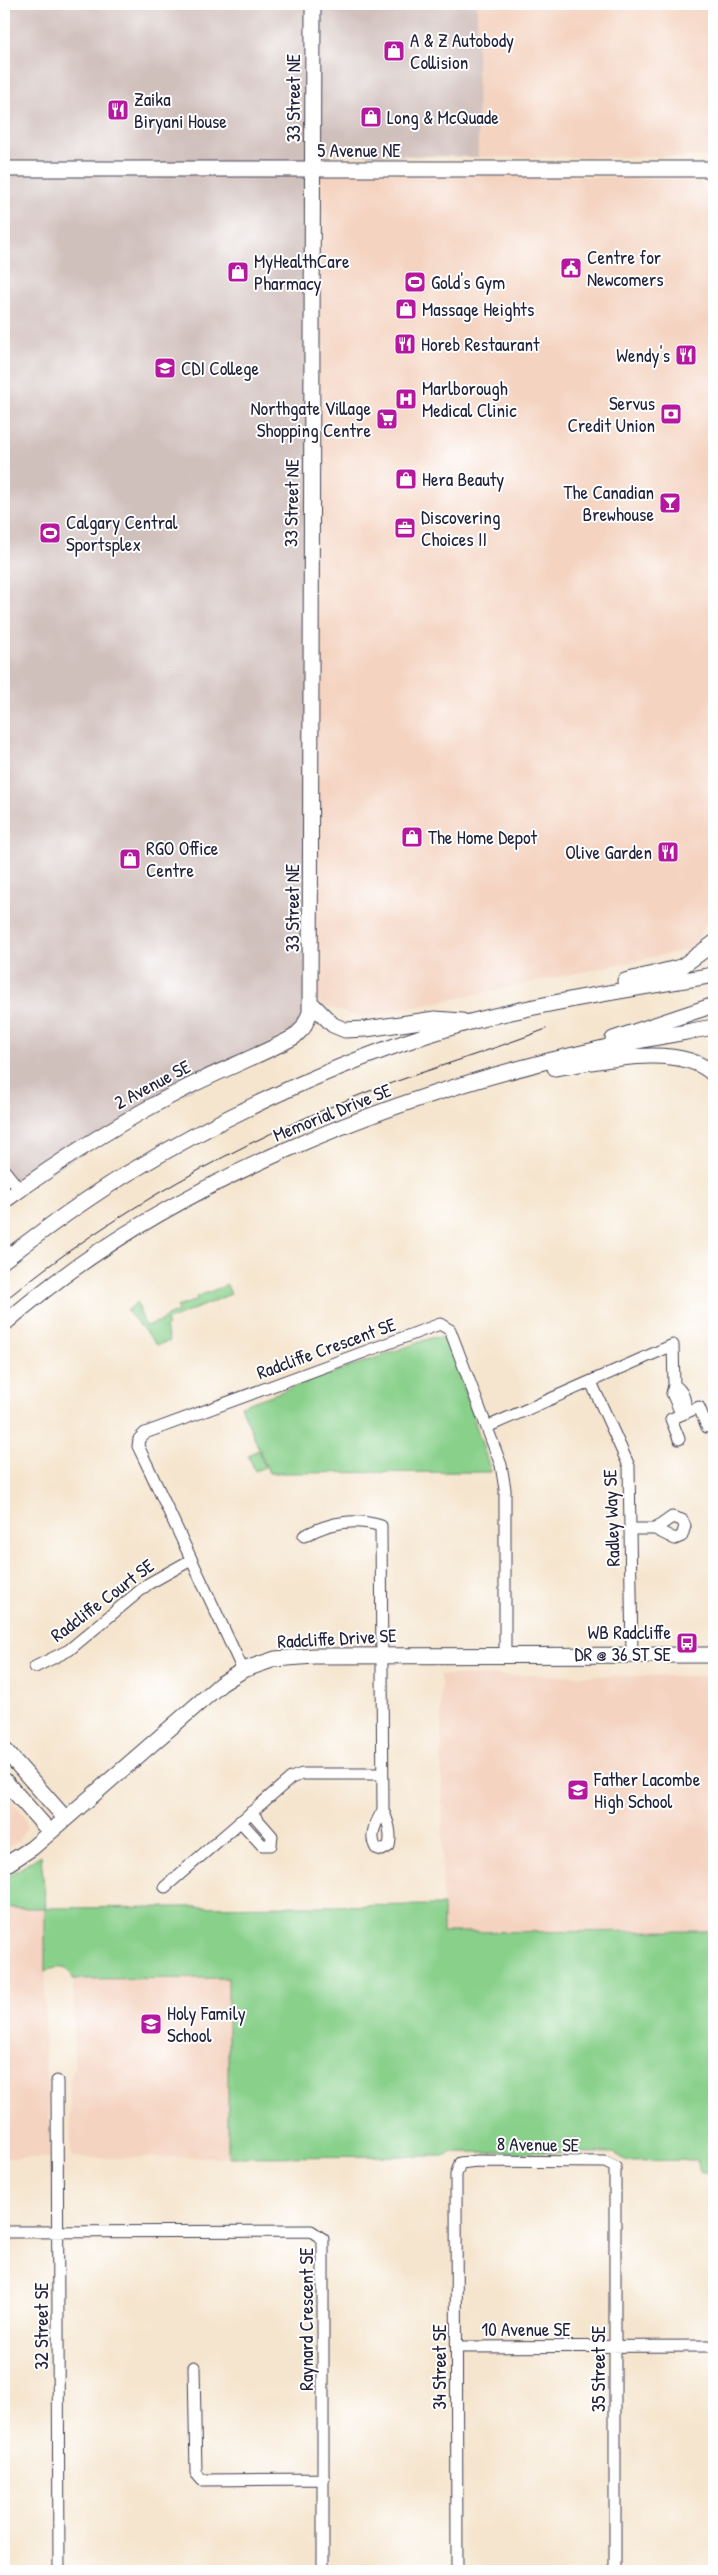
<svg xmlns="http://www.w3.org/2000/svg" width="718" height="2575" viewBox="0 0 718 2575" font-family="'Patrick Hand',sans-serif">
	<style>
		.built { fill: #f4d3c0 }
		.industrial { fill: #d0c0bc }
		.green { fill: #89d08b; stroke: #567963 }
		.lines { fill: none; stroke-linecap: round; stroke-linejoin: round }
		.street-casing { stroke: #423f51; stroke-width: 13 }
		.secondary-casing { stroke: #423f51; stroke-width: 17 }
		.street { stroke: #fff; stroke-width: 11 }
		.secondary { stroke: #fff; stroke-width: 15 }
		.tram { stroke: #22223b; stroke-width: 1 }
		.labels { text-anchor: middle; stroke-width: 4; stroke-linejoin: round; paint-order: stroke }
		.poi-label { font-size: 19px; fill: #22223b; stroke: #fff; text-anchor: start }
		.street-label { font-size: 19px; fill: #22223b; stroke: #fff }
	</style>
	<rect width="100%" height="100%" fill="#fff"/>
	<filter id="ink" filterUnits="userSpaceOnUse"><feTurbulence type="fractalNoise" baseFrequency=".02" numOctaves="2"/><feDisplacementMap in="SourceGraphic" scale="10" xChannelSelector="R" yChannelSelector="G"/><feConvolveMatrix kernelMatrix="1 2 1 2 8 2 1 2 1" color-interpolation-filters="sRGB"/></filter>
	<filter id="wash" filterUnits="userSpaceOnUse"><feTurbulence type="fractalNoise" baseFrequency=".0096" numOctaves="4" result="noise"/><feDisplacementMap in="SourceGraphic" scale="20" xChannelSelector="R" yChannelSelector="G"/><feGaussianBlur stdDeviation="1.12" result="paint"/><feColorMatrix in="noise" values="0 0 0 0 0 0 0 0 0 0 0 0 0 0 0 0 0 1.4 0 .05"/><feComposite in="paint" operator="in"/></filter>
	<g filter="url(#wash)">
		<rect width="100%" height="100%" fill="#f5e5ce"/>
		<path class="built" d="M477 4H714V148L706 157H478Z
			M314 171 698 179 714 206V907L692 949 363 1018 311 1003Z
			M441 1675 714 1676V1931L443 1932Z
			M4 1793 25 1816 27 1827 18 1841 4 1850Z
			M4 1908H46L45 2067 48 2079 50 2158H4Z
			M228 1978V2157L71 2158 70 2080 74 2068 73 1979Z"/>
		<path class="industrial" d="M4 4H477L478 157 327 154 314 171 306 1022 20 1190 4 1170Z"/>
		<path class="green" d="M227 1285 231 1294 166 1321 168 1326 165 1328 170 1341 157 1345 127 1311 137 1302 145 1326 164 1320 163 1318 178 1311 177 1307 197 1300 196 1297Z
			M440 1337 450 1345 491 1472 269 1473 241 1406 431 1338Z
			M258 1450 265 1467 255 1471 248 1455Z
			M41 1855 46 1908 443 1905V1932L714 1931V2173H702L696 2160 627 2161 614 2153 451 2152 445 2156 228 2157V1978L73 1979C69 1964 57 1967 45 1971V1908H4V1879Z"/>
	</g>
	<g filter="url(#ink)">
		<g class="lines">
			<g class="street-casing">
				<path id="street" d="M4 1170 20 1190
					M591 1382 629 1466 632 1655
					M674 1385C685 1392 685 1402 686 1412
					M487 1427 673 1345 674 1385 672 1393 679 1409H685
					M679 1439 671 1419 699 1407 707 1427
					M630 1529H655L675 1539 682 1536 685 1526 682 1520 672 1517 655 1529
					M304 1536C328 1523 354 1517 381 1526L383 1810C388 1822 392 1833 389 1846L382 1850 376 1848C368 1835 377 1821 383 1810
					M35 1667 69 1650 148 1584 191 1560
					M243 1670 150 1471 138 1446 139 1439 145 1433 440 1324 450 1330 501 1465 505 1489V1655
					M240 1821 262 1845H271L272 1836 251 1812
					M165 1887 291 1778 302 1774H382
					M57 2081 59 2571
					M4 2232 311 2231 323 2239V2571
					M457 2347 714 2346
					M194 2367 196 2473 202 2480 324 2479
					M457 2571 456 2175 460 2163 477 2161 605 2162 615 2167V2571"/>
			</g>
			<g class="secondary-casing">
				<path id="secondary" d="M4 169H714
					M625 981 681 967 714 943
					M311 1003 333 1025 345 1030 366 1029 435 1019 462 1021
					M613 1039 714 1005
					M555 1068C597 1062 681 1041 714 1075
					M4 1201C61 1160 121 1121 184 1089 220 1070 259 1056 294 1037L303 1028 310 1013 313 4
					M4 1260C43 1230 83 1201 125 1175 228 1113 354 1054 470 1022 550 1001 633 989 714 975
					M4 1324C163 1184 393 1094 599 1049 637 1040 676 1034 714 1027
					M4 1749 65 1818
					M4 1780 50 1832
					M4 1866 32 1848 221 1684 243 1670 275 1659 314 1656 714 1655"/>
			</g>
			<use href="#street" class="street"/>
			<use href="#secondary" class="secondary"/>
			<path class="tram" d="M4 1301C112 1212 237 1143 367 1092 426 1070 487 1052 546 1029"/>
		</g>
	</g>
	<defs>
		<g id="shop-square" transform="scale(1.125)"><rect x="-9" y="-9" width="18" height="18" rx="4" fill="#b5179e" stroke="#fff"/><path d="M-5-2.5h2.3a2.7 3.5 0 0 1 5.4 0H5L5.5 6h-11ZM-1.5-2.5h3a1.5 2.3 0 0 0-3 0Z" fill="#fff"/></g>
		<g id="restaurant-square" transform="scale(1.125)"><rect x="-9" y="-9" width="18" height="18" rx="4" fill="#b5179e" stroke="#fff"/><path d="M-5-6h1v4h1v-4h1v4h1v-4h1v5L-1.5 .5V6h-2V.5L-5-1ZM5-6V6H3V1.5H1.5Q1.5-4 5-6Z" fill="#fff"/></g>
		<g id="civic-square" transform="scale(1.125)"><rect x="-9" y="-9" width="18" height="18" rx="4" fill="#b5179e" stroke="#fff"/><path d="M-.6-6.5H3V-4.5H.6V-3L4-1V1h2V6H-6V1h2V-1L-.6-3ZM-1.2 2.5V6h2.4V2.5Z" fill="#fff"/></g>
		<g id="stadium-square" transform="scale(1.125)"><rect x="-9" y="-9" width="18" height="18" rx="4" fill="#b5179e" stroke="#fff"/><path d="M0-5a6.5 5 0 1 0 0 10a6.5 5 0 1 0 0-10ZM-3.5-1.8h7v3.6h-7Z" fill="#fff"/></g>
		<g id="university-square" transform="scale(1.125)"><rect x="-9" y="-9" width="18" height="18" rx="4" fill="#b5179e" stroke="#fff"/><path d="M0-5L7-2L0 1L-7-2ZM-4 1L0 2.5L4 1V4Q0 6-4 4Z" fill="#fff"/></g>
		<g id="hospital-square" transform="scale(1.125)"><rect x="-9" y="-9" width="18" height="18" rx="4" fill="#b5179e" stroke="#fff"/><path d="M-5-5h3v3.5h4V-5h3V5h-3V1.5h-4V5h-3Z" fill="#fff"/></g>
		<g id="bank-square" transform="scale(1.125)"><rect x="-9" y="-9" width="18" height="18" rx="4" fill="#b5179e" stroke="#fff"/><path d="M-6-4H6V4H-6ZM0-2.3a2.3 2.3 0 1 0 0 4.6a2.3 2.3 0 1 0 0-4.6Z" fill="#fff"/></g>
		<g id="supermarket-square" transform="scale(1.125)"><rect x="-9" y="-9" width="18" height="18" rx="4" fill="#b5179e" stroke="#fff"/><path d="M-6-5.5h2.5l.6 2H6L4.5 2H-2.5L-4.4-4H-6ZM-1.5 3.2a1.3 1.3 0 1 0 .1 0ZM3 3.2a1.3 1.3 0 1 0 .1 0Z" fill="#fff"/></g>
		<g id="bar-square" transform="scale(1.125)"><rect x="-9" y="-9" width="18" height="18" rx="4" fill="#b5179e" stroke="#fff"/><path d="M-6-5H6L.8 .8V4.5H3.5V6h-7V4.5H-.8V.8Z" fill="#fff"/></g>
		<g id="office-square" transform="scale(1.125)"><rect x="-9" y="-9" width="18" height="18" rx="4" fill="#b5179e" stroke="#fff"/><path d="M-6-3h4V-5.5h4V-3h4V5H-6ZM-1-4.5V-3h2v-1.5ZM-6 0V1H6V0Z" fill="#fff"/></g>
		<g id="bus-square" transform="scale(1.125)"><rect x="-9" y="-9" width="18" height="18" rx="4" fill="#b5179e" stroke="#fff"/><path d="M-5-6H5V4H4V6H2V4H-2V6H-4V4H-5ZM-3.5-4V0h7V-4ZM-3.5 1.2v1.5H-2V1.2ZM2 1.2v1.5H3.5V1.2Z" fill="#fff"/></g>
		<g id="school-square" transform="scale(1.125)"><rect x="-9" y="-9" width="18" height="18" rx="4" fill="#b5179e" stroke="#fff"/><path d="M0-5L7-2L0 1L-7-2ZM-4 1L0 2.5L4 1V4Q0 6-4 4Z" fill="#fff"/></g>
	</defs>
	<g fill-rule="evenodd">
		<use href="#shop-square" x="394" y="51"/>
		<use href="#restaurant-square" x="118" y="110"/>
		<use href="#shop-square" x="371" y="117"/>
		<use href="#civic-square" x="571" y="268"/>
		<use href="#shop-square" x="238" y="272"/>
		<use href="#stadium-square" x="415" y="282"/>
		<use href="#shop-square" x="406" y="309"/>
		<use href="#restaurant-square" x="405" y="344"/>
		<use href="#restaurant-square" x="686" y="355"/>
		<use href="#university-square" x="165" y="368"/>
		<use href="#hospital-square" x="406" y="399"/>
		<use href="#bank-square" x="671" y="414"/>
		<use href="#supermarket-square" x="387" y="419"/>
		<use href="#shop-square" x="406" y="479"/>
		<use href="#bar-square" x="670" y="503"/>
		<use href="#office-square" x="405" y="528"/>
		<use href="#stadium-square" x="50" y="533"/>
		<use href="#shop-square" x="412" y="837"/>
		<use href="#restaurant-square" x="668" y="852"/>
		<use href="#shop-square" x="130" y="859"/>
		<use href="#bus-square" x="687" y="1643"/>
		<use href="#school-square" x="578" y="1790"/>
		<use href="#school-square" x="151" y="2024"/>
	</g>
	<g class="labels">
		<g class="poi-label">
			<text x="410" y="47">A &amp; Z Autobody<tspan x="410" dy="22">Collision</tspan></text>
			<text x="134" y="106">Zaika<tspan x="134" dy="22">Biryani House</tspan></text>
			<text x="387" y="124">Long &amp; McQuade</text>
			<text x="587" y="264">Centre for<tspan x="587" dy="22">Newcomers</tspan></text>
			<text x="254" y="268">MyHealthCare<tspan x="254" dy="22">Pharmacy</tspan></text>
			<text x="431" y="289">Gold's Gym</text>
			<text x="422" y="316">Massage Heights</text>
			<text x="421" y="351">Horeb Restaurant</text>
			<text x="670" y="362" text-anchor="end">Wendy's</text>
			<text x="181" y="375">CDI College</text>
			<text x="422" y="395">Marlborough<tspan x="422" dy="22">Medical Clinic</tspan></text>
			<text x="655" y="410" text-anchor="end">Servus<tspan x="655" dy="22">Credit Union</tspan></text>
			<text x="371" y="415" text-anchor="end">Northgate Village<tspan x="371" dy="22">Shopping Centre</tspan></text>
			<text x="422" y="486">Hera Beauty</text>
			<text x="654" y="499" text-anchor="end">The Canadian<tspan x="654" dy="22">Brewhouse</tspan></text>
			<text x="421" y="524">Discovering<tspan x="421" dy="22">Choices II</tspan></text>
			<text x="66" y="529">Calgary Central<tspan x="66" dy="22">Sportsplex</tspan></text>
			<text x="428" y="844">The Home Depot</text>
			<text x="146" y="855">RGO Office<tspan x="146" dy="22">Centre</tspan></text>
			<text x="652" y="859" text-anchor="end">Olive Garden</text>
			<text x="671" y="1639" text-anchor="end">WB Radcliffe<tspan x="671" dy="22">DR @ 36 ST SE</tspan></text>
			<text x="594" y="1786">Father Lacombe<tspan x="594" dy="22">High School</tspan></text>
			<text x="167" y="2020">Holy Family<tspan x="167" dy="22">School</tspan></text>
		</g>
		<g class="street-label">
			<text transform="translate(293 98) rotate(-90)" y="7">33 Street NE</text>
			<text x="359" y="157">5 Avenue NE</text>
			<text transform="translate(291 503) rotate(-89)" y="7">33 Street NE</text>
			<text transform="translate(292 908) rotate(-90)" y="7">33 Street NE</text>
			<text transform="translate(152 1084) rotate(-28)" y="7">2 Avenue SE</text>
			<text transform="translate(332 1112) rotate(-22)" y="7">Memorial Drive SE</text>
			<text transform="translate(326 1348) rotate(-20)" y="7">Radcliffe Crescent SE</text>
			<text transform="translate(611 1518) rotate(-92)" y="7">Radley Way SE</text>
			<text transform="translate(102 1600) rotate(-37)" y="7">Radcliffe Court SE</text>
			<text transform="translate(337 1638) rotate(-3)" y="7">Radcliffe Drive SE</text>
			<text transform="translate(538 2144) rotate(1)" y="7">8 Avenue SE</text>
			<text transform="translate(306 2319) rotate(-90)" y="7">Raynard Crescent SE</text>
			<text transform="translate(41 2326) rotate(-90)" y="7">32 Street SE</text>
			<text x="526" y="2336">10 Avenue SE</text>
			<text transform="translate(439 2367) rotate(-90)" y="7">34 Street SE</text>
			<text transform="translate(598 2369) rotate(-90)" y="7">35 Street SE</text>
		</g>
	</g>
	<rect width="718" height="2575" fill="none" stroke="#fff" stroke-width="20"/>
</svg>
